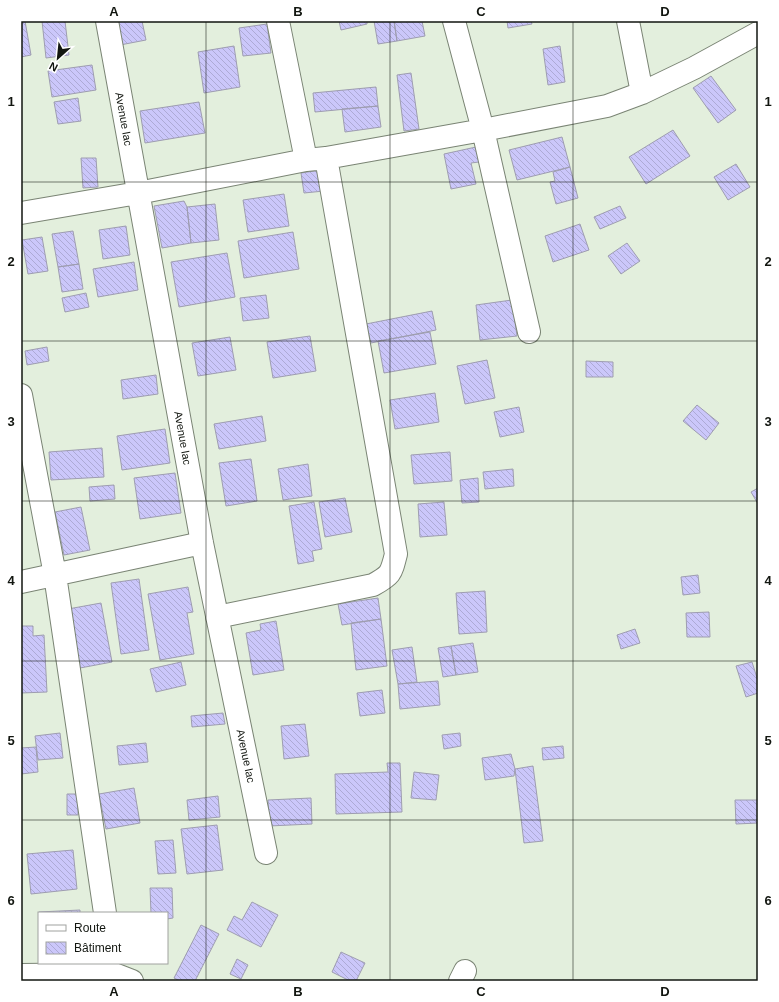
<svg xmlns="http://www.w3.org/2000/svg" width="779" height="1002" viewBox="0 0 779 1002" font-family="Helvetica,sans-serif">
	<style>
		.building { fill: url(#building-back-hatch); stroke: #9e9db0 }
		.lines { fill: none; stroke-linecap: round; stroke-linejoin: round }
		.street-casing { stroke: #7a8474; stroke-width: 24 }
		.street { stroke: #fff; stroke-width: 22 }
		.grid { fill: none; stroke: #121610; stroke-width: 1; stroke-opacity: 0.55 }
		.labels { text-anchor: middle; stroke-width: 4; stroke-linejoin: round; paint-order: stroke }
		.street-label { font-size: 11px; fill: #121610; stroke: #fff }
		.neatline { fill: none; stroke: #121610; stroke-width: 1.5 }
		.grid-label { font-size: 13px; text-anchor: middle; font-weight: bold; fill: #121610 }
	</style>
	<defs>
		<pattern id="building-back-hatch" width="6" height="6" patternUnits="userSpaceOnUse"><rect width="6" height="6" fill="#cbc7fa"/><path d="M-1 5l2 2M0 0l6 6M5-1l2 2" fill="none" stroke="#adaad5"/></pattern>
	</defs>
	<rect width="100%" height="100%" fill="#e3efdd"/>
	<path class="building" d="M21 21H25L31 55 21 57Z
		M42 21H65L69 55 46 58Z
		M115 21H142L146 40 120 45Z
		M339 21H367V24L341 30Z
		M374 21H394L397 41 378 44Z
		M394 21H422L425 36 397 41Z
		M507 21H531L532 24 508 28Z
		M267 24 271 53 243 56 239 28Z
		M234 46 240 87 204 93 198 52Z
		M560 46 565 82 548 85 543 49Z
		M92 65 96 90 52 97 48 71Z
		M411 73 419 129 404 131 397 75Z
		M711 76 736 110 718 123 693 88Z
		M376 87 378 106 315 112 313 93Z
		M78 98 81 121 58 124 54 102Z
		M199 102 205 133 145 143 140 111Z
		M378 106 381 127 345 132 342 109Z
		M673 130 690 156 646 184 629 157Z
		M562 137 570 167 517 180 509 150Z
		M476 147 479 162 471 163 476 184 451 189 444 154Z
		M81 158H96L98 187 83 188Z
		M736 164 750 187 728 200 714 177Z
		M570 167 578 198 556 204 550 182 555 181 553 172Z
		M321 170 324 191 304 193 301 173Z
		M284 194 289 226 248 232 243 200Z
		M184 201 187 207 191 243 162 248 154 206Z
		M215 204 219 240 191 243 187 207Z
		M620 206 626 218 600 229 594 217Z
		M580 224 589 250 553 262 545 236Z
		M126 226 130 255 103 259 99 230Z
		M73 231 79 264 58 267 52 234Z
		M293 232 299 269 244 278 238 241Z
		M42 237 48 271 28 274 22 240Z
		M627 243 640 261 621 274 608 256Z
		M227 253 235 297 179 307 171 262Z
		M134 262 138 290 98 297 93 269Z
		M79 264 83 289 62 292 58 267Z
		M86 293 89 307 65 312 62 298Z
		M266 295 269 318 243 321 240 298Z
		M512 300 517 336 480 340 476 305Z
		M432 311 436 330 371 343 366 324Z
		M430 332 436 364 384 373 378 341Z
		M310 336 316 371 273 378 267 342Z
		M230 337 236 370 198 376 192 343Z
		M47 347 49 361 27 365 25 351Z
		M487 360 495 398 465 404 457 366Z
		M586 361 613 362V377H586Z
		M156 375 158 394 123 399 121 380Z
		M435 393 439 422 395 429 390 400Z
		M697 405 719 423 706 440 683 421Z
		M519 407 524 432 500 437 494 412Z
		M262 416 266 441 219 449 214 424Z
		M165 429 170 463 122 470 117 436Z
		M102 448 104 477 51 480 49 452Z
		M450 452 452 481 414 484 411 455Z
		M251 459 257 501 226 506 219 463Z
		M308 464 312 496 283 500 278 469Z
		M513 469 514 486 485 489 483 472Z
		M175 473 181 513 140 519 134 478Z
		M478 478 479 502 462 503 460 480Z
		M114 485 115 499 90 501 89 487Z
		M758 488V504L751 492Z
		M345 498 352 532 325 537 319 502Z
		M314 502 322 549 312 551 314 561 298 564 289 506Z
		M444 502 447 535 420 537 418 504Z
		M81 507 90 550 64 555 55 512Z
		M698 575 700 593 683 595 681 577Z
		M139 579 149 650 121 654 111 583Z
		M188 587 193 612 187 613 194 654 160 660 148 594Z
		M485 591 487 632 459 634 456 593Z
		M378 598 381 619 342 625 338 604Z
		M101 603 112 662 80 668 68 609Z
		M709 612 710 637H687L686 613Z
		M381 619 387 666 356 670 351 623Z
		M276 621 284 670 253 675 246 633 261 630 260 624Z
		M21 626H33V636L44 635 47 692 21 693Z
		M635 629 640 643 621 649 617 635Z
		M473 643 478 672 456 675 451 646Z
		M451 646 456 675 443 677 438 648Z
		M412 647 417 682 398 684 392 650Z
		M181 662 186 685 156 692 150 669Z
		M752 662 758 681V693L746 697 736 666Z
		M438 681 440 705 400 709 398 684Z
		M382 690 385 713 360 716 357 693Z
		M223 713 225 724 192 727 191 716Z
		M305 724 309 756 284 759 281 726Z
		M60 733 63 758 38 760 35 736Z
		M460 733 461 746 444 749 442 735Z
		M146 743 148 762 119 765 117 746Z
		M563 746 564 758 543 760 542 748Z
		M36 747 38 772 21 774V748Z
		M511 754 515 769 514 776 485 780 482 758Z
		M387 763H400L402 812 336 814 335 774 388 772Z
		M533 766 543 841 524 843 515 769Z
		M414 772 439 775 436 800 411 798Z
		M134 788 140 823 106 829 99 794Z
		M67 794H78V815H67Z
		M218 796 220 817 189 820 187 800Z
		M311 798 312 824 269 826 268 800Z
		M735 800H758V823L736 824Z
		M217 825 223 870 187 874 181 829Z
		M173 840 176 873 158 874 155 841Z
		M73 850 77 889 31 894 27 854Z
		M150 888H172L173 918 167 919V913H151Z
		M252 902 278 915 261 947 227 930 234 916 242 920Z
		M80 910V913H39V917V912Z
		M201 925 219 934 195 981H180L174 978Z
		M341 952 365 963 356 981H350L332 972Z
		M237 959 248 965 241 979 230 974Z"/>
	<g class="lines">
		<g class="street-casing">
			<path id="street" d="M107 21 202 543 266 853
				M278 21 306 160
				M454 21 483 130 529 332
				M628 21 642 93
				M21 213 138 193 306 160 326 158 483 130 607 106 642 93 694 68 758 33
				M21 395 55 575 105 913
				M21 582 202 543
				M217 617 373 585C391 575 391 574 396 554L326 158
				M21 975 114 974 132 981
				M460 981 465 971"/>
		</g>
		<use href="#street" class="street"/>
	</g>
	<path class="grid" d="M206 21V981M390 21V981M573 21V981M21 182H758M21 341H758M21 501H758M21 661H758M21 820H758"/>
	<g class="labels">
		<g class="street-label">
			<text transform="translate(124 119) rotate(80)" y="4">Avenue lac</text>
			<text transform="translate(183 438) rotate(80)" y="4">Avenue lac</text>
			<text transform="translate(246 756) rotate(78)" y="4">Avenue lac</text>
		</g>
	</g>
	<rect width="779" height="1002" fill="none" stroke="#ffffff" stroke-width="44"/>
	<rect x="38" y="912" width="130" height="52" fill="#ffffff" stroke="#a0a29f"/>
	<rect x="46" y="925" width="20" height="6" fill="#ffffff" stroke="#a0a29f"/>
	<text x="74" y="932" font-size="12" fill="#121610">Route</text>
	<rect x="46" y="942" width="20" height="12" fill="url(#building-back-hatch)" stroke="#a0a29f"/>
	<text x="74" y="952" font-size="12" fill="#121610">Bâtiment</text>
	<g transform="translate(58 58) rotate(207)" stroke="#ffffff" stroke-width="3" paint-order="stroke">
	<path d="M0-3L7 15L0 10L-7 15Z" fill="#121610"/>
	<text y="-6" font-size="11" font-weight="bold" text-anchor="middle" fill="#121610">N</text>
	</g>
	<rect x="22" y="22" width="735" height="958" class="neatline"/>
	<g class="grid-label">
		<text x="114" y="16">A</text>
		<text x="298" y="16">B</text>
		<text x="481" y="16">C</text>
		<text x="665" y="16">D</text>
		<text x="11" y="106">1</text>
		<text x="768" y="106">1</text>
		<text x="11" y="266">2</text>
		<text x="768" y="266">2</text>
		<text x="11" y="426">3</text>
		<text x="768" y="426">3</text>
		<text x="11" y="585">4</text>
		<text x="768" y="585">4</text>
		<text x="11" y="745">5</text>
		<text x="768" y="745">5</text>
		<text x="11" y="905">6</text>
		<text x="768" y="905">6</text>
		<text x="114" y="996">A</text>
		<text x="298" y="996">B</text>
		<text x="481" y="996">C</text>
		<text x="665" y="996">D</text>
	</g>
</svg>
